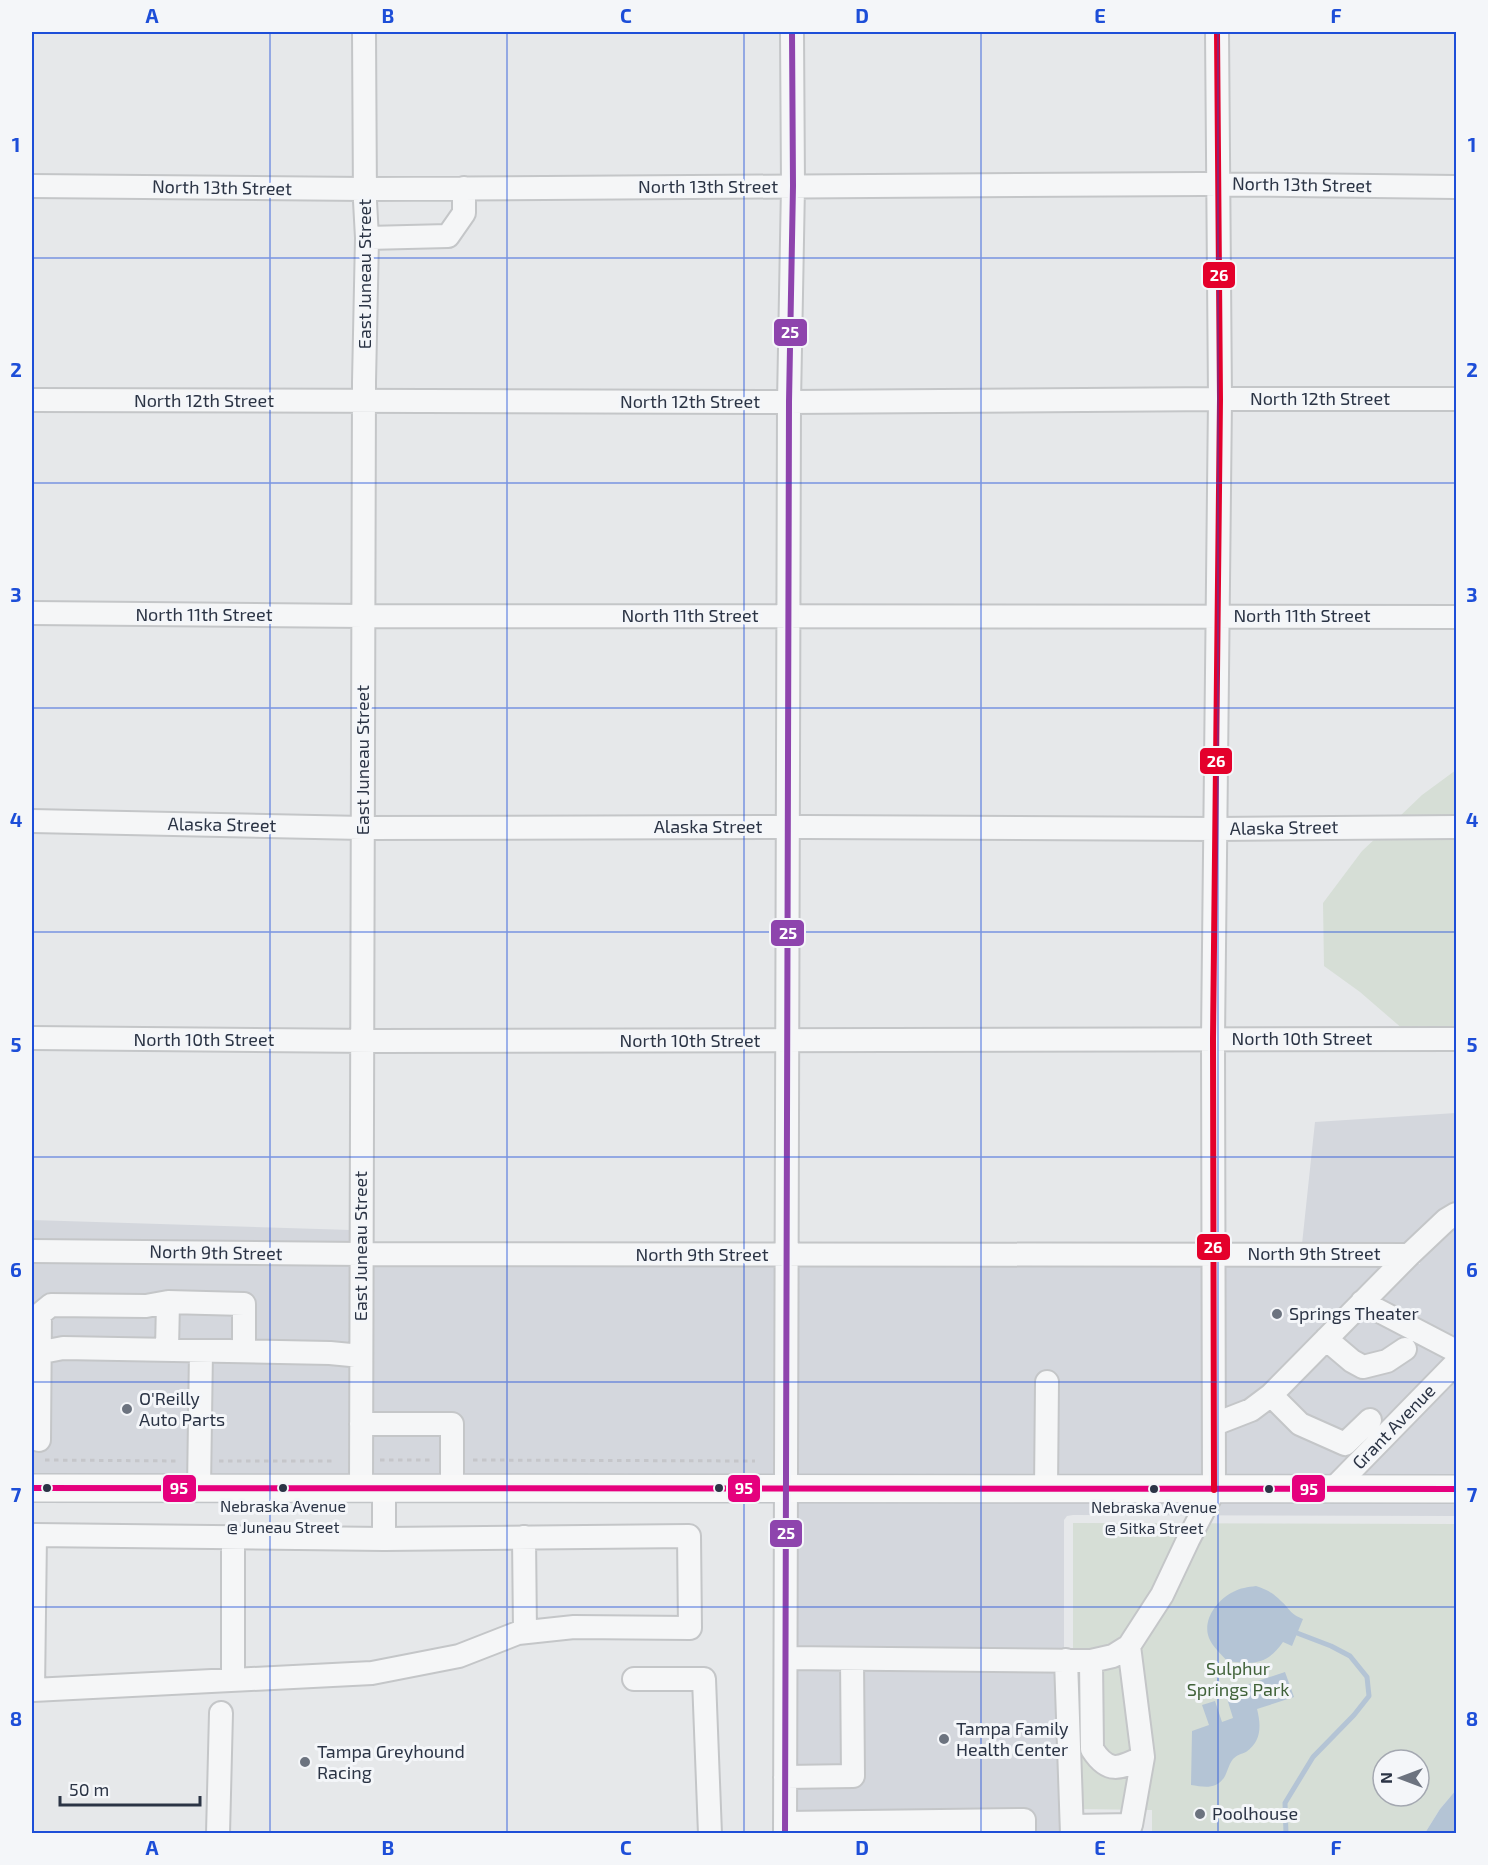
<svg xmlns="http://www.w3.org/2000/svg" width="1488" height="1865" viewBox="0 0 1488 1865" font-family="'Exo 2',sans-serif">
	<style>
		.built { fill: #d4d7dd }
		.green { fill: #d6ded6; fill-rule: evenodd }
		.water { fill: #b4c4d5 }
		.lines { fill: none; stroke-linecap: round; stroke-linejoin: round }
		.stream { stroke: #b4c4d5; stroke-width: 5 }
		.minor-casing { stroke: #c4c6c8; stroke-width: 26 }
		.major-casing { stroke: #c2c5c8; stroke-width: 30 }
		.path { stroke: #c5c6ca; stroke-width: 3; stroke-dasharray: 4.5 4.5; stroke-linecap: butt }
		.minor { stroke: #f5f6f7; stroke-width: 22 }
		.major { stroke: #f8f8f8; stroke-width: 27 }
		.bus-1-casing { stroke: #f4f6f9; stroke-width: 10 }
		.bus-2-casing { stroke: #f4f6f9; stroke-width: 10 }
		.bus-3-casing { stroke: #f4f6f9; stroke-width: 10 }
		.bus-1 { stroke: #e5007d; stroke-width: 6 }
		.bus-2 { stroke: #e4002b; stroke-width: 6 }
		.bus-3 { stroke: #8e44ad; stroke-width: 6 }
		.grid { fill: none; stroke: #1d4ed8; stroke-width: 1.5; stroke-opacity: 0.55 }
		.poi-dot { fill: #6c737f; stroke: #f4f6f9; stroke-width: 2 }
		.bus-dot { fill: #2b3445; stroke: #f4f6f9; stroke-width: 2 }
		.labels { text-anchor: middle; stroke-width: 6; stroke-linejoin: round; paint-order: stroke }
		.bus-label { font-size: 16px; fill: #2b3445; stroke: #f4f6f9 }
		.street-label { font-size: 18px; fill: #2b3445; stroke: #f4f6f9 }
		.poi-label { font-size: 18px; fill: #2b3445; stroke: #f4f6f9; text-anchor: start }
		.park-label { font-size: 18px; fill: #3f6138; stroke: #f4f6f9 }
		.line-badge { stroke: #f4f6f9; stroke-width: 2 }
		.badge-label { font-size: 16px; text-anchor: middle; font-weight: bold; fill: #fff }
		.neatline { fill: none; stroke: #1d4ed8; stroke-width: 2 }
		.grid-label { font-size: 20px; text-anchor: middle; font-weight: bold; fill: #1d4ed8 }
	</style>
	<rect width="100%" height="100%" fill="#e6e8ea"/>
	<path class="built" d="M1456 1113V1203L1404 1245 1302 1244 1315 1122Z
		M32 1220 351 1230V1244L32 1241Z
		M1456 1226V1348L1327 1480 1225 1479 1226 1430 1414 1264H1420V1258Z
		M32 1260 350 1264V1479L32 1478Z
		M372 1264H776V1477L372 1479Z
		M797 1264H1204V1418L1201 1420 1204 1426 1203 1479 798 1477Z
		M1226 1264H1385L1263 1388 1245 1402 1226 1409Z
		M1456 1377V1480H1356Z
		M798 1497 1328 1500 1333 1503 1337 1500 1456 1499V1516L1073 1515 1067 1516 1064 1520V1669L1072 1815 1143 1818V1833L796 1834Z"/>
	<path class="green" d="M1456 770V817L1398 818 1422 795Z
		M1456 836V1030H1404L1360 992 1324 966 1323 903 1362 851 1377 837Z
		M1073 1523 1456 1524V1790L1440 1809 1425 1833H1152V1810L1077 1809 1073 1669ZM1383 1760H1419V1796H1383Z"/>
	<path class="water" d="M1256 1586C1266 1589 1273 1593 1281 1601 1290 1609 1290 1614 1303 1619L1292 1646 1283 1642C1266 1666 1253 1664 1227 1661 1222 1655 1212 1646 1209 1638 1202 1620 1217 1600 1233 1592 1240 1588 1248 1587 1256 1586Z
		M1285 1672 1294 1697 1257 1709C1261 1725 1262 1741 1246 1752 1241 1754 1237 1755 1233 1759 1229 1764 1228 1770 1225 1776 1217 1790 1204 1787 1191 1785L1192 1731 1209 1725 1202 1705 1215 1701 1222 1722 1233 1718 1225 1692Z
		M1456 1790V1833H1425L1440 1809Z"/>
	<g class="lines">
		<path class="stream" d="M1286 1834 1285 1803 1313 1757 1354 1715 1369 1696 1367 1677 1350 1656 1331 1646 1297 1633"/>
		<g class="minor-casing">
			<path id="minor" d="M32 186 365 189 1202 184 1456 187
				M367 238 448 236 464 213V188
				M32 400 789 402 1220 399H1456
				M32 613 364 616 1456 617
				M32 821 363 828 808 827 1217 829 1456 827
				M32 1038 377 1041 1456 1039
				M32 1251 362 1254 1409 1255
				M1362 1302 1456 1351
				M1326 1339 1352 1361 1363 1367 1387 1361 1405 1349
				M167 1349 168 1302 244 1304V1351
				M32 1354 63 1348 330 1353 361 1356
				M1271 1395 1300 1424 1345 1444 1370 1420
				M361 1424H452V1489
				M1215 1424 1251 1410 1271 1395 1409 1255 1446 1220 1456 1214
				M39 1440 40 1314 51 1305 146 1306 168 1302
				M199 1488 201 1351
				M361 1489 364 382 367 238 365 201 364 32
				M384 1489V1539L35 1535 33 1690 372 1673 459 1656 518 1633 574 1627 690 1628 689 1536 384 1539
				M1046 1489 1047 1382
				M1332 1490 1456 1363
				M524 1537 525 1632
				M786 1658 1091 1661 1113 1656 1129 1646 1162 1595 1188 1540 1214 1490 1213 1039 1220 399 1217 32
				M1066 1660 1072 1834
				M1091 1661 1092 1749C1108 1774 1119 1769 1143 1757
				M634 1679H704L710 1834
				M233 1680V1537
				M785 1777 853 1776 852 1659
				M785 1823 1024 1820V1834
				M1072 1826 1131 1825 1143 1757 1129 1646
				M218 1834 221 1713
				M785 1834 789 402 793 186 792 32"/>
		</g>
		<g class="major-casing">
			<path id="major" d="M32 1488 1456 1489"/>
		</g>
		<path class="path" d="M45 1460 180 1461
			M380 1460H433
			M473 1460 755 1461
			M219 1461H335"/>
		<use href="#minor" class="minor"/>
		<use href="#major" class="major"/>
		<g class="bus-1-casing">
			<path id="bus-1" d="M32 1488 1456 1489"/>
		</g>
		<g class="bus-2-casing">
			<path id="bus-2" d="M1214 1490 1213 1039 1220 399 1217 32"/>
		</g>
		<g class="bus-3-casing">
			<path id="bus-3" d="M785 1834 789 402 793 186 792 32"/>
		</g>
		<use href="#bus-1" class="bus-1"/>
		<use href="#bus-2" class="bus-2"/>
		<use href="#bus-3" class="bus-3"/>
	</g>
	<path class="grid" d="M270 32V1834M507 32V1834M744 32V1834M981 32V1834M1218 32V1834M32 258H1456M32 483H1456M32 708H1456M32 932H1456M32 1157H1456M32 1382H1456M32 1607H1456"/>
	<g class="poi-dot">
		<circle cx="1277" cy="1314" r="6"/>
		<circle cx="127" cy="1409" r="6"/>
		<circle cx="944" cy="1739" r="6"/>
		<circle cx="305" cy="1762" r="6"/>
		<circle cx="1200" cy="1814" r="6"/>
	</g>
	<g class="bus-dot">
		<circle cx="47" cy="1488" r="5"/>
		<circle cx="283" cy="1488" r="5"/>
		<circle cx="719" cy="1488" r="5"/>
		<circle cx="1154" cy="1489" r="5"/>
		<circle cx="1269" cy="1489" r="5"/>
	</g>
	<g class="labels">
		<g class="bus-label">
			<text x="283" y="1512">Nebraska Avenue<tspan x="283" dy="21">@ Juneau Street</tspan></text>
			<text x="1154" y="1513">Nebraska Avenue<tspan x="1154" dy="21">@ Sitka Street</tspan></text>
		</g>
		<g class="street-label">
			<text transform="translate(1302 185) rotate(1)" y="6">North 13th Street</text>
			<text x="708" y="193">North 13th Street</text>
			<text transform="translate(222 188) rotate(1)" y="6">North 13th Street</text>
			<text transform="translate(365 274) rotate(-90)" y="6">East Juneau Street</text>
			<text x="1320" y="405">North 12th Street</text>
			<text x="204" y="407">North 12th Street</text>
			<text x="690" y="408">North 12th Street</text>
			<text x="204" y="621">North 11th Street</text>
			<text x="690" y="622">North 11th Street</text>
			<text x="1302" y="622">North 11th Street</text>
			<text transform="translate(363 760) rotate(-90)" y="6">East Juneau Street</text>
			<text transform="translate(222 825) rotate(1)" y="6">Alaska Street</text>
			<text x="708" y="833">Alaska Street</text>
			<text transform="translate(1284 828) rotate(-1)" y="6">Alaska Street</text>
			<text x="1302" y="1045">North 10th Street</text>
			<text x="204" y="1046">North 10th Street</text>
			<text x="690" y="1047">North 10th Street</text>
			<text transform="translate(361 1246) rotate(-90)" y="6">East Juneau Street</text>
			<text transform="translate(216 1253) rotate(1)" y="6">North 9th Street</text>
			<text x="1314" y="1260">North 9th Street</text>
			<text x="702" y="1261">North 9th Street</text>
			<text transform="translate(1394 1427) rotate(-46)" y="6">Grant Avenue</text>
		</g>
		<g class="poi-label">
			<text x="1289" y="1320">Springs Theater</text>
			<text x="139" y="1405">O'Reilly<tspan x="139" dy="21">Auto Parts</tspan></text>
			<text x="956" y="1735">Tampa Family<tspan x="956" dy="21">Health Center</tspan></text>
			<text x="317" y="1758">Tampa Greyhound<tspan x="317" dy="21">Racing</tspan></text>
			<text x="1212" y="1820">Poolhouse</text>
		</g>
		<g class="park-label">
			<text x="1238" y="1675">Sulphur<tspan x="1238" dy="21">Springs Park</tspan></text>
		</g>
	</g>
	<g class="line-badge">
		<rect x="1202" y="261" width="34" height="28" rx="6" fill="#e4002b"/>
		<rect x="773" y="318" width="35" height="29" rx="6" fill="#8e44ad"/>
		<rect x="1199" y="747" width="34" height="28" rx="6" fill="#e4002b"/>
		<rect x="770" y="919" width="35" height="28" rx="6" fill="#8e44ad"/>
		<rect x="1196" y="1233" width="35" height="28" rx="6" fill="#e4002b"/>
		<rect x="162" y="1474" width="35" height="29" rx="6" fill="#e5007d"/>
		<rect x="727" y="1474" width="34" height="29" rx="6" fill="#e5007d"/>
		<rect x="1291" y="1474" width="35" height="29" rx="6" fill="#e5007d"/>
		<rect x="769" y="1519" width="34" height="29" rx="6" fill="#8e44ad"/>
	</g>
	<g class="badge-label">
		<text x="1219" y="281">26</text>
		<text x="790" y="338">25</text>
		<text x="1216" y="767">26</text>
		<text x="788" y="939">25</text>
		<text x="1213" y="1253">26</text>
		<text x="179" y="1494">95</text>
		<text x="744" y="1494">95</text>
		<text x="1309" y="1495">95</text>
		<text x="786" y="1539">25</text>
	</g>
	<rect width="1488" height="1865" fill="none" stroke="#f4f6f9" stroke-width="66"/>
	<g transform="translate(1401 1778) rotate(270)"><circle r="28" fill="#f4f6f9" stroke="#a4a8b1" stroke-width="1.5"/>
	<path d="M0-4.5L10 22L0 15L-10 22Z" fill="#6c737f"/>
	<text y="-9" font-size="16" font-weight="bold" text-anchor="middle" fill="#2b3445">N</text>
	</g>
	<path d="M60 1796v9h140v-9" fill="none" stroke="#2b3445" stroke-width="3"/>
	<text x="69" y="1796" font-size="18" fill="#2b3445" stroke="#f4f6f9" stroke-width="4.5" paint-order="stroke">50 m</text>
	<rect x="33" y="33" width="1422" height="1799" class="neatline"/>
	<g class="grid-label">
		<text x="152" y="23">A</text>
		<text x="388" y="23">B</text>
		<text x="626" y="23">C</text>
		<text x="862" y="23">D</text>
		<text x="1100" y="23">E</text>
		<text x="1336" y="23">F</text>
		<text x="16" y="152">1</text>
		<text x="1472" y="152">1</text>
		<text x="16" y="377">2</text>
		<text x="1472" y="377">2</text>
		<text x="16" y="602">3</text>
		<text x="1472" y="602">3</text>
		<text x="16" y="827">4</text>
		<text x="1472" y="827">4</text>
		<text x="16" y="1052">5</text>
		<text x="1472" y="1052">5</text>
		<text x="16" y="1277">6</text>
		<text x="1472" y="1277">6</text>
		<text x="16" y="1502">7</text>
		<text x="1472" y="1502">7</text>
		<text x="16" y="1726">8</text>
		<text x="1472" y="1726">8</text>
		<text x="152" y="1855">A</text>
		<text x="388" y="1855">B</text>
		<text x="626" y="1855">C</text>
		<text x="862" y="1855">D</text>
		<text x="1100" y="1855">E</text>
		<text x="1336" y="1855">F</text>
	</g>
</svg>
